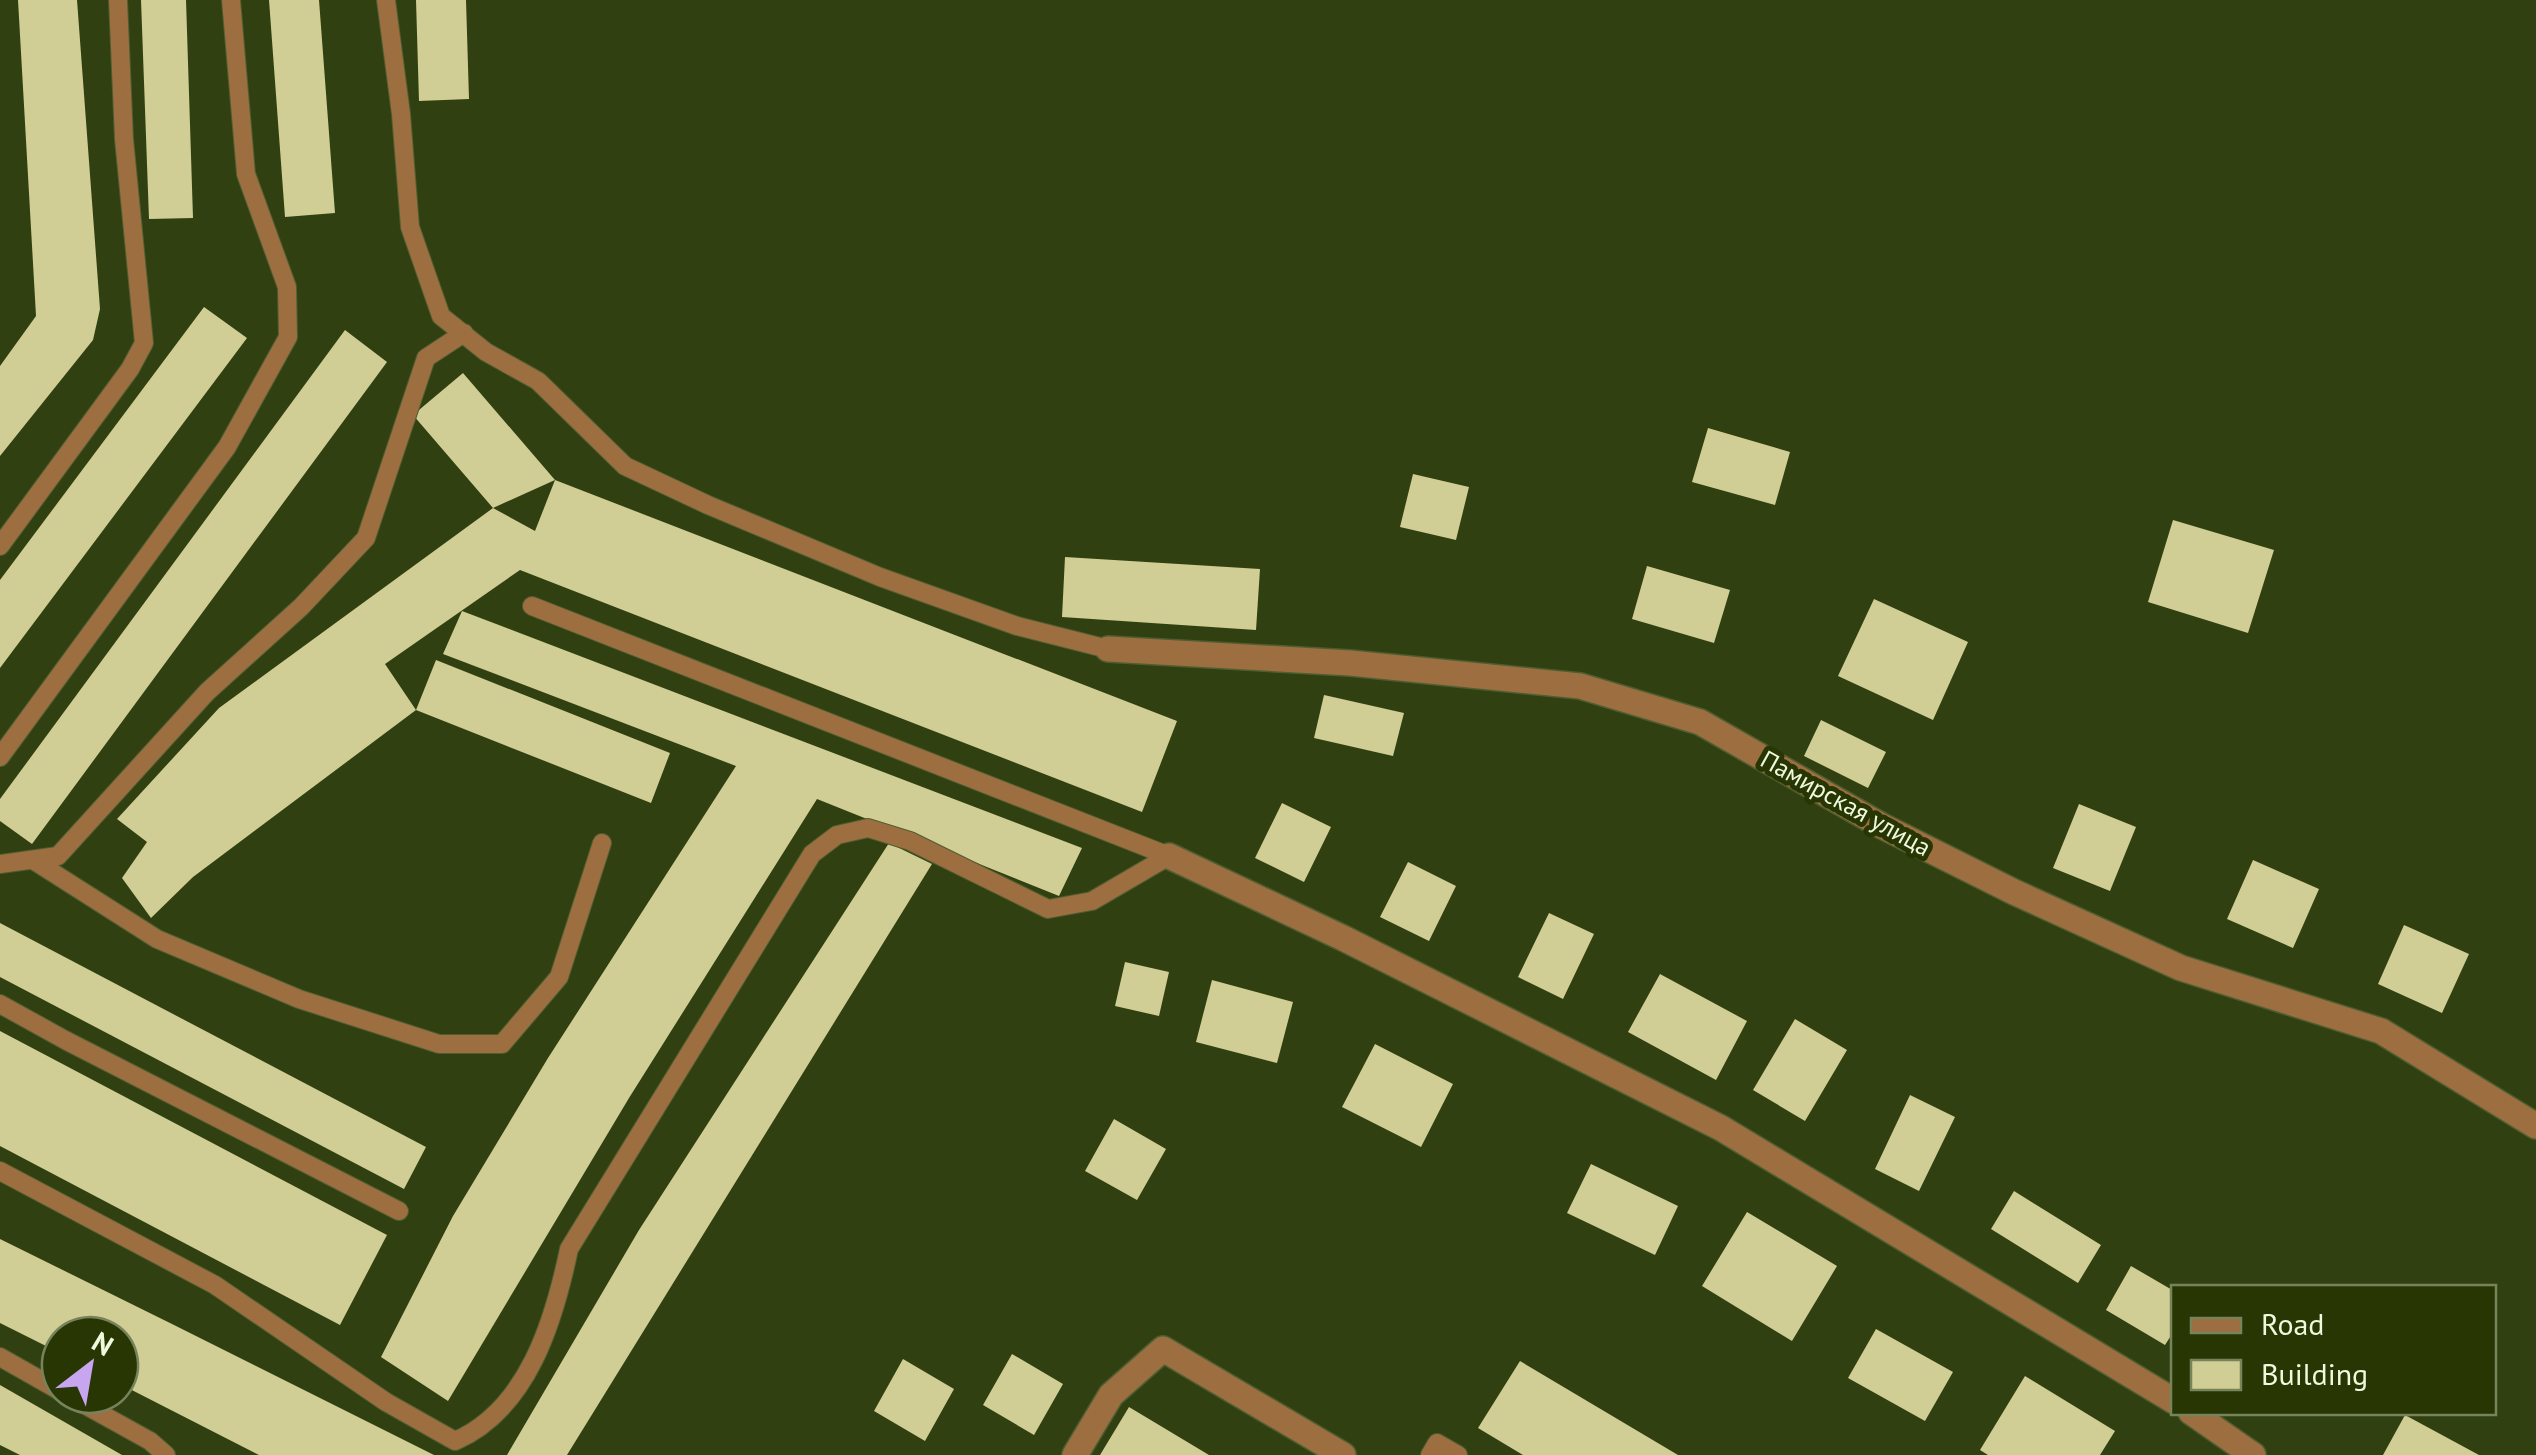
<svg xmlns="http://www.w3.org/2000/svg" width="2536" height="1455" viewBox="0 0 2536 1455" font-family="'PT Sans',sans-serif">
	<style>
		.building { fill: #d0cd95 }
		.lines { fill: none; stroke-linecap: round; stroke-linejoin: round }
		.service-casing { stroke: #4f5e31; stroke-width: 20 }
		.minor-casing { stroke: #4f5e31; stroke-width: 28 }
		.service { stroke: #9c6e40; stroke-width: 18 }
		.minor { stroke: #9c6e40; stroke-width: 25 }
		.labels { text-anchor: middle; stroke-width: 10; stroke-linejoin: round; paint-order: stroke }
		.street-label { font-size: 25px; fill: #eef9de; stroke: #283603 }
	</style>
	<rect width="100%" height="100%" fill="#314010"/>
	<path class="building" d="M18 0H77L100 309 93 340 0 456V366L36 316Z
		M141 0H186L193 218 149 219Z
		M269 0H319L335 213 285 217Z
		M416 0H466L469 99 419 101Z
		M204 307 247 338 0 668V580Z
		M345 330 387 362 32 844 0 821V799Z
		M463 373 555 480 1177 721 1142 812 520 570 385 664 416 710 193 877 151 918 122 878 147 842 117 819 219 708 493 508 535 531 555 480 493 508 413 415Z
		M1708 428 1790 452 1775 505 1692 482Z
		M1413 474 1469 487 1456 540 1400 527Z
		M2173 520 2274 550 2248 633 2148 602Z
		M1065 557 1260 569 1256 630 1062 617Z
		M1647 566 1730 590 1714 643 1632 619Z
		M1874 599 1968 642 1933 720 1838 676Z
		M462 611 1082 848 1059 896 817 799 629 1098 448 1401 381 1357 453 1216 548 1058 736 766 443 654Z
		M436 660 670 753 651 803 416 710Z
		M1324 695 1404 713 1393 756 1314 738Z
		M1821 720 1886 752 1868 788 1804 756Z
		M1282 803 1331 827 1304 882 1255 858Z
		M2079 804 2136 827 2110 891 2053 868Z
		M889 843 932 864 567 1455H507L639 1230Z
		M2253 860 2319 889 2293 948 2227 919Z
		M1408 862 1456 886 1429 941 1380 917Z
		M1549 913 1594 934 1563 999 1518 977Z
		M0 923 426 1147 404 1189 0 977Z
		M2404 925 2469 954 2442 1013 2378 984Z
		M1125 962 1169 972 1159 1016 1115 1006Z
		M1660 974 1747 1021 1716 1080 1628 1032Z
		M1212 980 1293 1002 1277 1063 1196 1042Z
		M1795 1019 1847 1050 1805 1121 1753 1090Z
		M0 1031 387 1235 340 1325 0 1146Z
		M1375 1044 1453 1084 1421 1147 1342 1107Z
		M1910 1095 1955 1117 1919 1191 1875 1169Z
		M1114 1119 1166 1149 1137 1200 1085 1171Z
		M1591 1164 1678 1206 1655 1255 1567 1213Z
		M2014 1191 2101 1245 2078 1283 1991 1229Z
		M1747 1212 1837 1266 1792 1341 1702 1286Z
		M0 1239 170 1323 434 1455H259L120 1384V1335H60V1353L0 1323Z
		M2131 1266 2174 1291V1331L2165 1345 2106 1310Z
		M1876 1329 1953 1372 1925 1421 1848 1378Z
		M1012 1354 1063 1384 1034 1435 983 1405Z
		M903 1359 954 1389 925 1441 874 1411Z
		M1520 1361 1678 1455H1523L1478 1428Z
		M2025 1376 2115 1431 2100 1455H1988L1980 1450Z
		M0 1385 122 1455H20L0 1445Z
		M1129 1407 1209 1455H1100Z
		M2405 1415 2479 1455H2383Z"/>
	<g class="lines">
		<g class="service-casing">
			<path id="service" d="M386 0 401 114 410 227 441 316 486 352 538 381 625 466 708 505 880 577 1017 626 1108 649
				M0 546 130 369 144 343 124 139 118 0
				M532 606 1169 856
				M0 757 227 447 288 337 287 287 246 174 231 0
				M33 860 157 939 299 999 439 1044H502L559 977 602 843
				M0 864 58 856 207 692 301 607 366 538 426 358 464 333
				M0 1004 65 1040 399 1211
				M0 1171 215 1285 386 1402 455 1441C528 1409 554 1321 569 1249L812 854 837 835 868 828 910 841 1048 909 1092 901 1169 856
				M0 1357 60 1391
				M67 1395 150 1441 166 1455
				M1430 1455 1437 1443 1458 1455"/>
		</g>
		<g class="minor-casing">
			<path id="minor" d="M1108 649 1350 663 1580 686 1700 722 1882 826 2014 892 2181 968 2381 1031 2536 1126
				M1169 856 1343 938 1721 1128 2174 1401
				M2191 1412 2253 1455
				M1075 1455 1111 1395 1163 1349 1343 1455"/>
		</g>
		<use href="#service" class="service"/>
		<use href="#minor" class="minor"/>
	</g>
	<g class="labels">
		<g class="street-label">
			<text transform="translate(1846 803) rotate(29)" y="9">Памирская улица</text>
		</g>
	</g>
	<rect x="2171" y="1285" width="325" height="130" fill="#283603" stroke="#77845b" stroke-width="2.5"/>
	<rect x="2191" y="1318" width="50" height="15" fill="#9c6e40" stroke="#77845b" stroke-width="2.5"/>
	<text x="2261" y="1335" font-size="30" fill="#eef9de">Road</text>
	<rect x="2191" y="1360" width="50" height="30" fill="#d0cd95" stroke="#77845b" stroke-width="2.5"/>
	<text x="2261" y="1385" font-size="30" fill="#eef9de">Building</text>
	<g transform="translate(90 1365) rotate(31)"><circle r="48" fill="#283603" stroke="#77845b" stroke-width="2.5"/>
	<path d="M0-8L18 38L0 25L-18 38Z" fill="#c7a6ef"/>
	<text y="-15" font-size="28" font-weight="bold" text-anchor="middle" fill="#eef9de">N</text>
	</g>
</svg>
